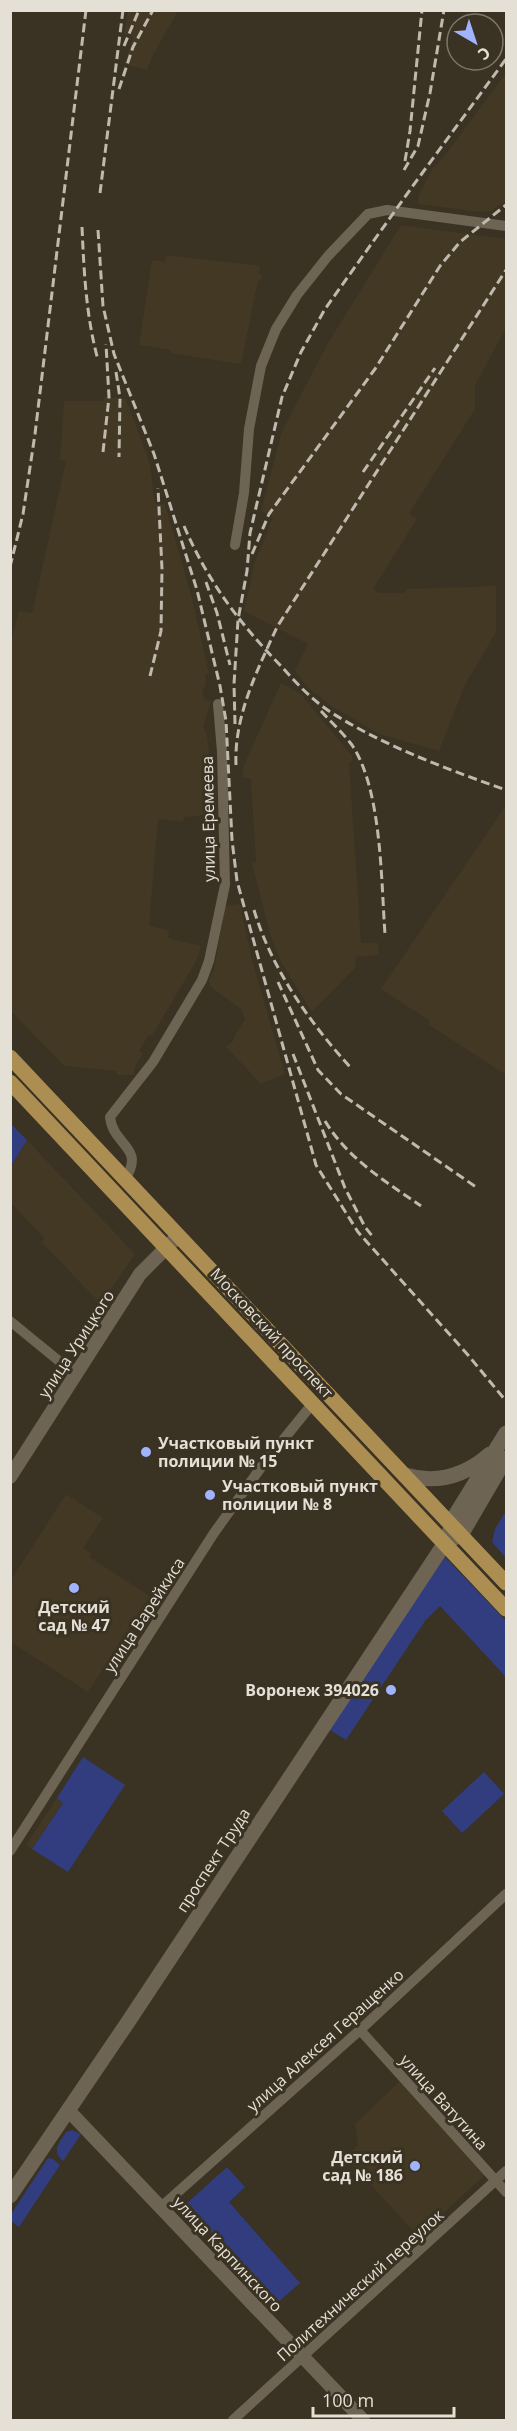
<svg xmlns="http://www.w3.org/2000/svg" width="517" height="2431" viewBox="0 0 517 2431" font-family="'Open Sans',sans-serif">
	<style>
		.built { fill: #433823 }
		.green { fill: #313d7f }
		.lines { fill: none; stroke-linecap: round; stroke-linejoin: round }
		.minor { stroke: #6d6454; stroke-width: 10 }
		.tertiary { stroke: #6d6454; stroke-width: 14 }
		.secondary { stroke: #6d6454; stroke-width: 15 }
		.primary { stroke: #ac8e53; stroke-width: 15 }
		.rail { stroke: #bfb9ae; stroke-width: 3; stroke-dasharray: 9 4.5; stroke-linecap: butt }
		.poi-dot { fill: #a0b3fd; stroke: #3a3223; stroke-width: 2 }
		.labels { text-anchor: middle; stroke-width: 6; stroke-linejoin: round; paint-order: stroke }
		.street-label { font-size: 16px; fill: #e5e0d6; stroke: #3a3223 }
		.poi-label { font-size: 16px; font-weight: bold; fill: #e5e0d6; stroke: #3a3223; text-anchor: start }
	</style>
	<rect width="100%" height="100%" fill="#3a3223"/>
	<path class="built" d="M128 11H178L153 55 147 70 125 64 133 36 124 34Z
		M506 73V201L491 211 481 212 417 204 420 192 433 168 446 154Z
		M401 225 506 239V302L504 308 506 310V328L475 385V409L409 514 417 519 373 589 379 593H405L406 589 496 586V632L465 685 439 751 379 734 333 707 307 687 295 670 308 644 244 611 254 564 273 517 261 511 282 431 328 343Z
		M166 255 260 266 259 274 262 275V280H258L241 364 170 353 171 350 139 345 152 260 165 262Z
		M104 397 126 399 150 464 155 504H165L192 598 209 674 205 675 206 683 202 693 205 700 211 701 203 727 207 735 217 814 184 817 183 822 158 819 149 926 169 930 168 938 201 946 196 961 152 1036 149 1035 139 1051 143 1054 134 1068V1075H117V1071L64 1066 10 1010 11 642 19 611 32 613 66 461 60 460 64 401H103Z
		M281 683 301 694 352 756V761L349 762 361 943H378L379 955 356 957 355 968 312 1012 281 962 270 934 252 864 256 862 251 779 242 777 244 765Z
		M504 808 506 809V1075L428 1024 430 1021 381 989Z
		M240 904 252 960 285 1074 261 1084 226 1047 234 1040V1036L245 1020 242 1010 211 987 209 980 214 970 225 906Z
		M27 1140 135 1254 101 1304 41 1242 44 1238 11 1203V1167Z
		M66 1494 103 1518 83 1548 91 1554 89 1557 150 1596 88 1692 11 1642 12 1637 10 1635 11 1580Z
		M57 1798 63 1802 32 1849 26 1845Z
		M400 2081 486 2174 418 2236 345 2157 358 2145 355 2124Z"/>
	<path class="green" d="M10 1123 27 1140 11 1166H10Z
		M506 1511V1558L492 1542 495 1529Z
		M445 1557 506 1621V1677L440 1606 425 1621 346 1740 327 1728Z
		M83 1757 125 1785 68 1872 32 1849 63 1803 57 1798Z
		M484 1772 504 1794 462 1833 442 1811Z
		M72 2130 81 2134 63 2161C51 2150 59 2144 66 2132Z
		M48 2158 53 2159 60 2165 19 2227 11 2221V2214Z
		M227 2167 245 2187 229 2202 300 2283 275 2305 186 2204Z"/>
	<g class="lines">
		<path class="minor" d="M235 545 244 493 249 429 261 366 276 329 297 295 328 256 368 214 387 210 506 226
			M125 1179C146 1147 113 1146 110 1117L153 1062 202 980 209 961 225 885 222 752 218 704
			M10 1321 59 1361 78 1372
			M10 1851 214 1533 262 1466 313 1403
			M360 2030 506 2192
			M161 2207 360 2030 506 1894
			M233 2420 506 2171"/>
		<path class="tertiary" d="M10 1477 140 1274 174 1240
			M68 2110 363 2420"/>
		<path class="secondary" d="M405 1475C436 1484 465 1476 490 1454
			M450 1540 461 1535 506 1458
			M10 2196 128 2022 445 1543 456 1514 506 1433"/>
		<path class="primary" d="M10 1057 506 1583
			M10 1082 506 1609"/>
		<path class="rail" d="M124 46 139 10
			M119 89 133 47 153 10
			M405 161 410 131 422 10
			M404 170 418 146 430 93 444 10
			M100 193 123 10
			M82 227C84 272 86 316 98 360
			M98 230 103 306 114 354 154 454 197 590 220 686 226 721 232 840 237 881 316 1165 358 1232 468 1355 506 1401
			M116 372 120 398 119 457
			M103 452 109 397 106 344
			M363 472 435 368
			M184 526C208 582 240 624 282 667 297 684 313 701 332 713 386 747 447 769 506 790
			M252 554 269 514 375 369 440 266 460 242 506 205
			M10 567 23 514 35 434 86 10
			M206 582 217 613 230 665
			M150 676 161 631 162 569 158 488
			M321 711C331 722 343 733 352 745 382 790 381 881 385 934
			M235 724 234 684 238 620 247 571 250 533 282 397 301 352 325 309 412 187 506 59
			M236 765C234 716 257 671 277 627L506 270
			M254 910C272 970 310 1023 351 1068
			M278 982 318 1070 341 1094 476 1187
			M293 1054 345 1188 365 1227 373 1237
			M325 1121C348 1159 385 1181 421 1206"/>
	</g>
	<g class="poi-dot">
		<circle cx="146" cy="1452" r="6"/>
		<circle cx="210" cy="1495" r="6"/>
		<circle cx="74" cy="1588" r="6"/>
		<circle cx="391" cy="1690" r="6"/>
		<circle cx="415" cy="2166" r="6"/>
	</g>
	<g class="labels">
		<g class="street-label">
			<text transform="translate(208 819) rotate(-91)" y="6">улица Еремеева</text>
			<text transform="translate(272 1333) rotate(47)" y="6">Московский проспект</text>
			<text transform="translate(76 1344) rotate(-57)" y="6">улица Урицкого</text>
			<text transform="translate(144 1615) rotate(-57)" y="6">улица Варейкиса</text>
			<text transform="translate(213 1860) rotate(-57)" y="6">проспект Труда</text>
			<text transform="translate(325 2040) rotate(-42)" y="6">улица Алексея Геращенко</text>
			<text transform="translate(444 2102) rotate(48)" y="6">улица Ватутина</text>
			<text transform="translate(228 2254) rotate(47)" y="6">улица Карпинского</text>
			<text transform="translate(360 2285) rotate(-42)" y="6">Политехнический переулок</text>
		</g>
		<g class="poi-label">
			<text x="158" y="1449">Участковый пункт<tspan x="158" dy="18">полиции № 15</tspan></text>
			<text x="222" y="1492">Участковый пункт<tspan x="222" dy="18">полиции № 8</tspan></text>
			<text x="74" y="1613" text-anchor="middle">Детский<tspan x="74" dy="18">сад № 47</tspan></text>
			<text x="379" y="1696" text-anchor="end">Воронеж 394026</text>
			<text x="403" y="2163" text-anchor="end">Детский<tspan x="403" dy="18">сад № 186</tspan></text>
		</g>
	</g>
	<rect width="517" height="2431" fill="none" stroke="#e5e0d6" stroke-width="24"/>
	<g transform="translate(475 42) rotate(141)"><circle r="28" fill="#3a3223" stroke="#7e786b" stroke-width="1.5"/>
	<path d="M0-4.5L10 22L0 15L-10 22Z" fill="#a0b3fd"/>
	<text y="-9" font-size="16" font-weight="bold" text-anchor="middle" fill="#e5e0d6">С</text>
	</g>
	<path d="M313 2407v9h141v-9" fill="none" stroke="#e5e0d6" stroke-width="3"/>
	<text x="322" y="2407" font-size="18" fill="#e5e0d6" stroke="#3a3223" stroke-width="4.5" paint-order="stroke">100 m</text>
</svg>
